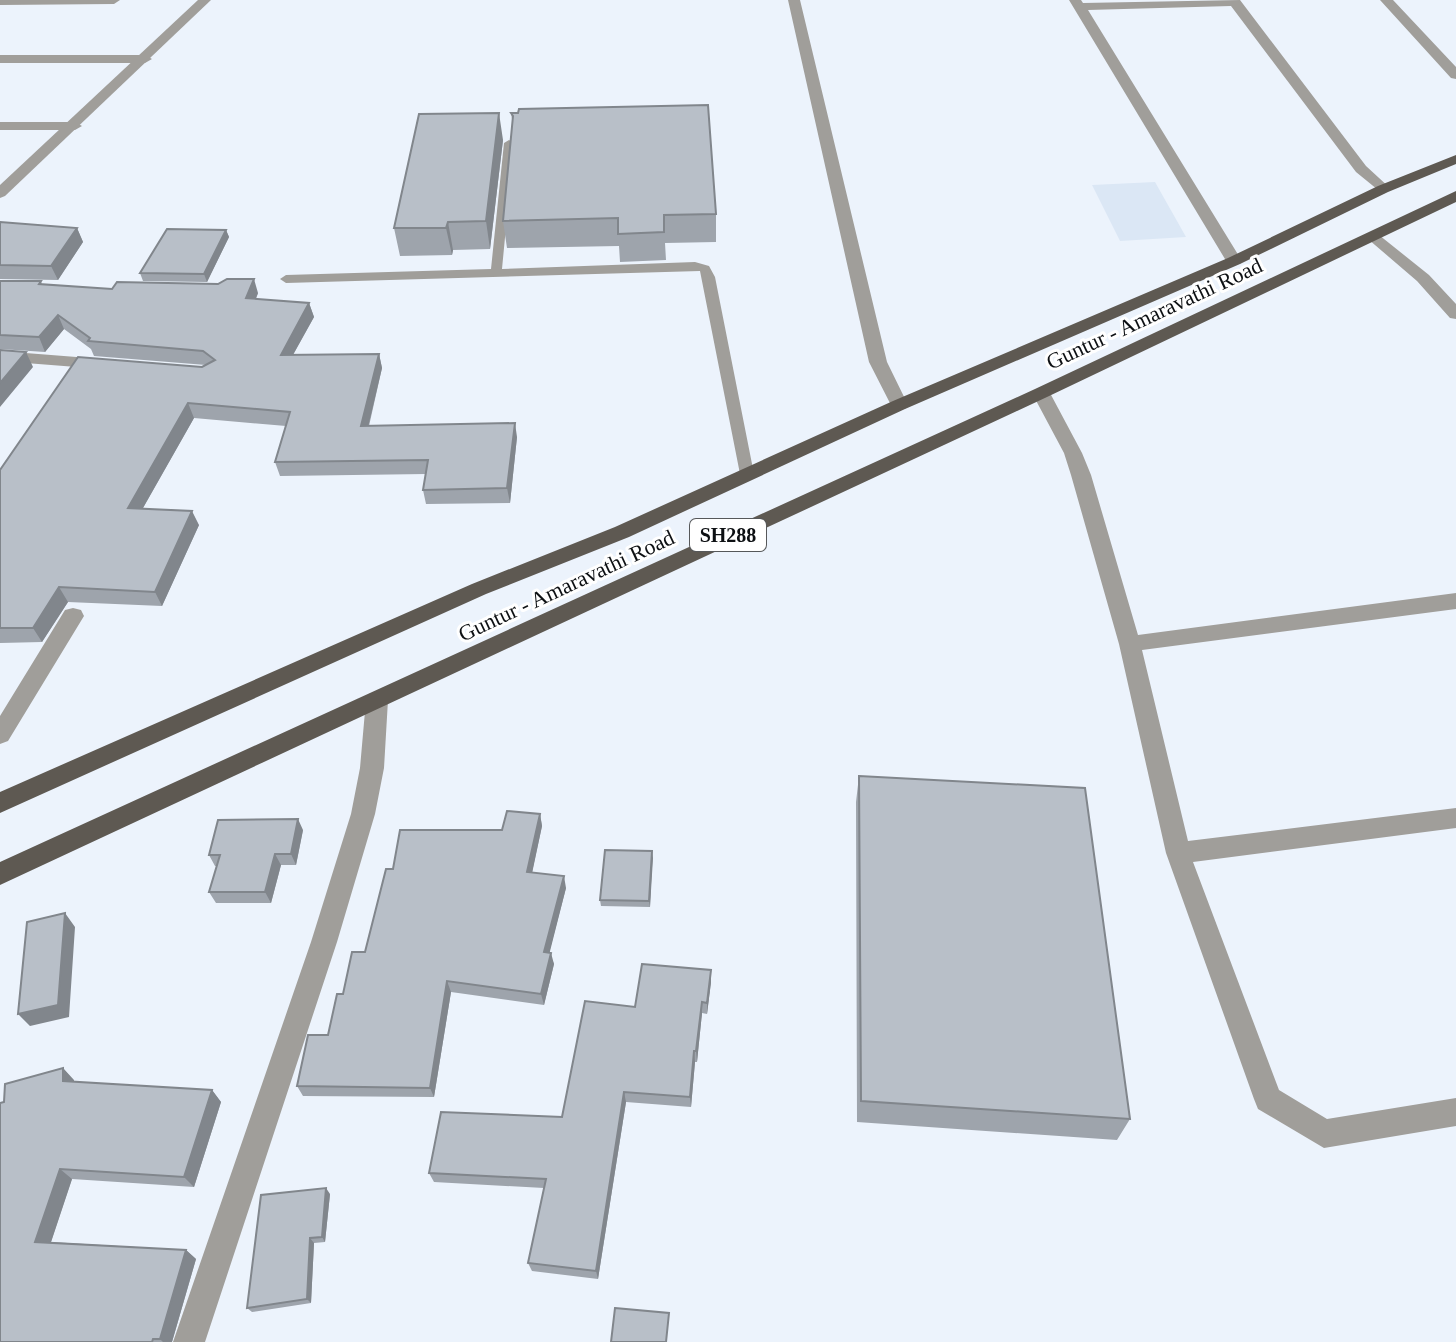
<svg xmlns="http://www.w3.org/2000/svg" width="1456" height="1342" viewBox="0 0 1456 1342" font-family="'Times New Roman',serif">
	<style>
		.built { fill: #dbe7f5 }
		.lines { fill: none; stroke-linecap: round; stroke-linejoin: round }
		.service { fill: #a09e9a; fill-rule: evenodd }
		.minor { fill: #a09e9a; fill-rule: evenodd }
		.tertiary { fill: #a09e9a; fill-rule: evenodd }
		.primary { fill: #5e5952; fill-rule: evenodd }
		.wall { fill: #9ea4ac }
		.shaded-wall { fill: #81868c }
		.building { fill: #b8bfc8; stroke: #81868c; stroke-width: 2 }
		.labels { text-anchor: middle; stroke-width: 6; stroke-linejoin: round; paint-order: stroke }
		.shield { fill: #fff; stroke: #56585a; stroke-width: 2 }
		.shield-label { font-size: 20px; font-weight: bold; fill: #0d1013 }
		.street-label { font-size: 22px; fill: #0d1013; stroke: #fff }
	</style>
	<rect width="100%" height="100%" fill="#ecf3fc"/>
	<path class="built" d="M1155 182 1186 237 1120 241 1092 185Z"/>
	<g class="lines">
		<path class="service" d="M509 140 514 143 502 269 695 262 709 266 715 277 754 474 752 477H742L740 474 700 271 286 283 280 279 286 275 491 269 504 143Z"/>
		<path class="minor" d="M0 0H120L114 4 0 5Z
			M788 0H800L887 362 908 405 905 409H893L869 362Z
			M1069 0H1081L1083 3 1240 0 1366 166 1391 189 1383 194 1356 172 1231 6 1088 10 1242 261 1240 264H1228Z
			M1380 0H1393L1456 67V79L1451 78Z
			M0 55H145L152 59 145 63H0Z
			M0 122H75L82 126 75 130H0Z
			M1374 231 1429 275 1456 304V319L1450 318 1417 281 1368 239 1366 236Z
			M0 351 102 359 111 364 102 369 0 361Z
			M1041 387 1050 393 1082 453 1091 475 1138 635 1456 593V609L1142 650 1188 841 1456 808V828L1193 862 1279 1090 1327 1119 1456 1098V1126L1324 1148 1258 1109 1254 1099 1166 853 1119 644 1071 475 1064 453 1032 393Z
			M73 608 81 610 84 616 8 741 0 744V716L65 610Z
			M377 691 385 694 388 700 384 768 375 814 337 942 205 1342H173L311 942 351 814 360 768 366 700 369 694Z"/>
		<path class="tertiary" d="M198 0H211L5 196 0 198V185Z"/>
		<path class="primary" d="M1456 155V164L1388 192 1240 264 905 409 629 537 486 594 0 813V792L472 584 615 527 893 401 1228 258 1378 186Z
			M1456 191V202L1047 397 0 885V862L1035 389Z"/>
	</g>
	<path class="wall" d="M511 113 716 214V242L665 243 666 260 620 262 619 246 507 248 503 221 513 125Z
		M503 140 490 249 453 250 452 255 400 256 394 228Z
		M0 222 77 228 83 242 58 280 0 279Z
		M226 230 229 237 207 282 143 281 140 273Z
		M0 281H41L42 284 112 289 258 293 256 299 309 303 314 317 293 355 379 354 382 368 369 426 517 437 510 503 426 504 423 490 426 474 280 476 275 462 286 426 194 418 143 508 199 525 162 606 68 602 42 642 0 643V470L206 365 94 356 91 349 64 329 45 352 0 349Z
		M859 776 1130 1119 1117 1140 857 1122 856 802Z
		M540 814 542 826 532 872 566 888 549 953 554 964 544 1005 451 992 434 1097 303 1096 297 1086 328 1035 343 994 365 952 393 869 502 830Z
		M303 830 296 865H281L271 903H216L209 892 217 866H215L209 855Z
		M652 851 650 907 601 906 600 900Z
		M711 982 707 1014 702 1013 697 1062H695L691 1107 626 1102 598 1279 532 1271 528 1263 544 1188 434 1182 429 1173 562 1117 635 1007Z
		M63 1068 74 1082 212 1090 221 1102 194 1187 72 1179 51 1242 186 1250 196 1259 172 1342H0L4 1102Z
		M330 1194 325 1242 314 1243 311 1303 252 1312 247 1308Z"/>
	<path class="shaded-wall" d="M499 113 503 140 490 249 486 221Z
		M448 222 453 250 452 255 446 228Z
		M77 228 83 242 58 280 51 266Z
		M226 230 229 237 207 282 204 274Z
		M254 279 258 293 250 312 246 298Z
		M309 303 314 317 285 369 281 355Z
		M58 315 64 329 45 352 39 337Z
		M26 352 33 367 0 407V383Z
		M379 354 382 368 365 440 361 426Z
		M188 403 194 418 135 522 128 508Z
		M515 423 517 437 510 503 507 488Z
		M192 511 199 525 162 606 155 592Z
		M59 587 68 602 42 642 33 628Z
		M540 814 542 826 530 883 527 872Z
		M298 819 303 830 296 865 291 854Z
		M652 851 653 858 650 907 649 901Z
		M275 854 281 865 271 903 265 892Z
		M564 876 566 888 547 963 544 952Z
		M65 913 75 927 69 1017 30 1026 18 1014Z
		M551 953 554 964 544 1005 541 994Z
		M711 970V982L707 1014V1003Z
		M447 981 451 992 434 1097 430 1088Z
		M702 1002V1013L697 1062 696 1051Z
		M694 1051 695 1062 691 1107 690 1097Z
		M63 1068 74 1080V1092L63 1081Z
		M212 1090 221 1102 194 1187 184 1177Z
		M624 1092 626 1102 598 1279 596 1271Z
		M60 1169 72 1179 48 1251 35 1242Z
		M326 1188 330 1194 325 1242 322 1237Z
		M310 1238 314 1243 311 1303 307 1299Z
		M186 1250 196 1259 172 1342H163L160 1339Z"/>
	<path class="building" d="M708 105 716 214 664 215V232L618 234V218L503 221 513 116 511 113H518L519 109Z
		M499 113 486 221 448 222 446 228H394L419 114Z
		M0 222 77 228 51 266 0 265Z
		M167 229 226 230 204 274 140 273Z
		M227 279H254L246 298 309 303 281 355 379 354 361 426 515 423 507 488 423 490 428 460 275 462 290 412 188 403 128 508 192 511 155 592 59 587 33 628H0V470L78 357 202 367 215 360 203 351 88 341 90 338 58 315 39 337 0 335V281H41L39 284 112 289 117 282 218 284Z
		M0 350 26 352 0 383Z
		M859 776 1085 788 1130 1119 861 1101Z
		M507 811 540 814 527 872 564 876 544 952 551 953 541 994 447 981 430 1088 297 1086 308 1035H328L337 994H343L352 952H365L386 869H393L400 830H502Z
		M298 819 291 854H275L265 892H209L220 855H209L218 820Z
		M605 850 652 851 649 901 600 900Z
		M65 913 58 1005 18 1014 27 922Z
		M642 964 711 970 707 1003 702 1002 696 1051H694L690 1097 624 1092 596 1271 528 1263 546 1179 429 1173 441 1112 562 1117 585 1001 635 1007Z
		M63 1068V1081L212 1090 184 1177 60 1169 35 1242 186 1250 160 1339H153L152 1342H0V1103L4 1102 5 1084Z
		M326 1188 322 1237 310 1238 307 1299 247 1308 261 1195Z
		M615 1308 669 1313 666 1342H611Z"/>
	<g class="labels">
		<rect class="shield" x="690" y="519" width="76" height="32" rx="6"/>
		<g class="shield-label">
			<text x="728" y="542">SH288</text>
		</g>
		<g class="street-label">
			<text transform="translate(1154 313) rotate(-25)" y="8">Guntur - Amaravathi Road</text>
			<text transform="translate(566 585) rotate(-25)" y="8">Guntur - Amaravathi Road</text>
		</g>
	</g>
</svg>
